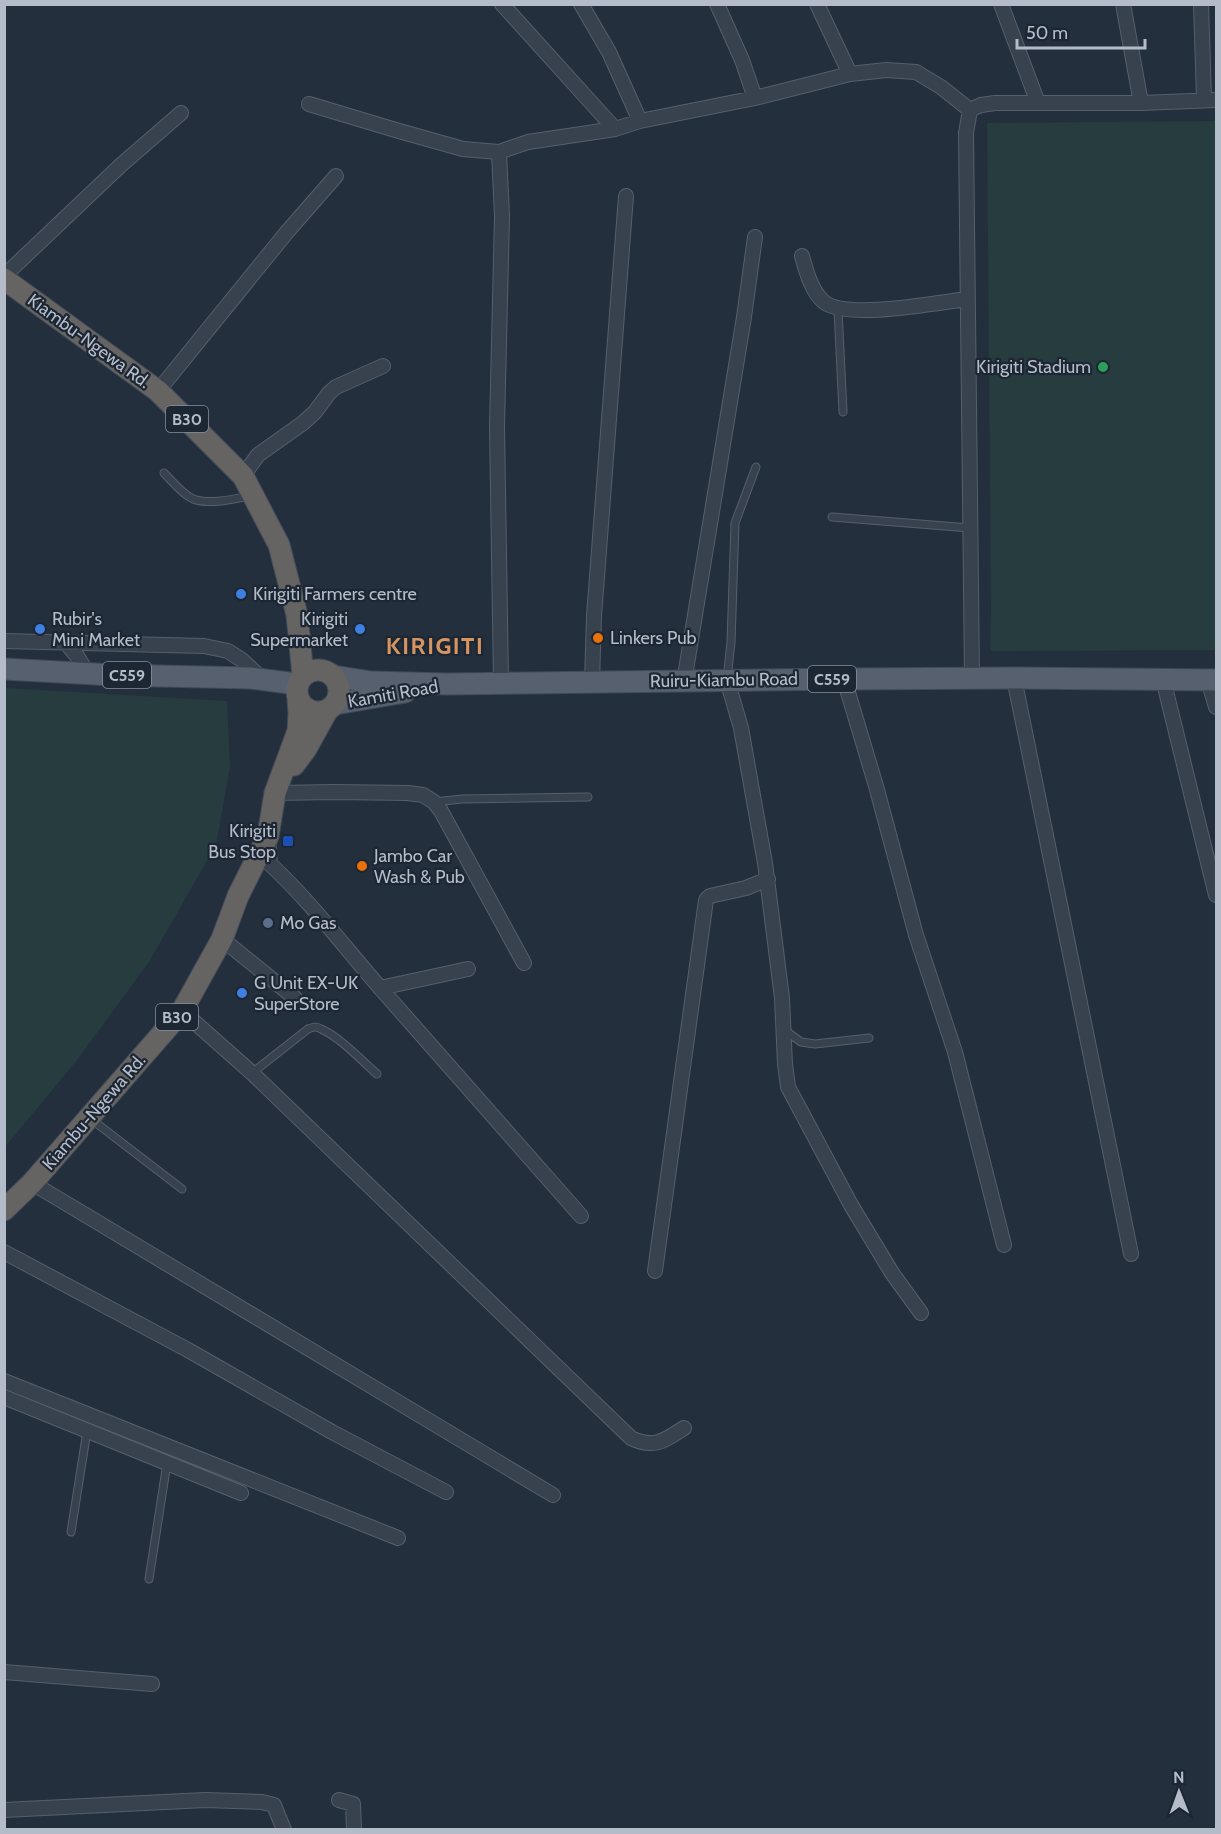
<svg xmlns="http://www.w3.org/2000/svg" width="1221" height="1834" viewBox="0 0 1221 1834" font-family="Cabin,sans-serif">
	<style>
		.green { fill: #263c3f }
		.lines { fill: none; stroke-linecap: round; stroke-linejoin: round }
		.service-casing { stroke: #565f6c; stroke-width: 9 }
		.minor-casing { stroke: #565f6c; stroke-width: 16 }
		.primary-casing { stroke: #414a57; stroke-width: 23 }
		.trunk-casing { stroke: #434c59; stroke-width: 23 }
		.service { stroke: #38414e; stroke-width: 7 }
		.minor { stroke: #38414e; stroke-width: 14 }
		.primary { stroke: #56606e; stroke-width: 21 }
		.trunk { stroke: #656462; stroke-width: 21 }
		.leisure-dot { fill: #2e9e5b; stroke: #1d2633; stroke-width: 2 }
		.shop-dot { fill: #3f7fe0; stroke: #1d2633; stroke-width: 2 }
		.food-dot { fill: #e8710a; stroke: #1d2633; stroke-width: 2 }
		.transit-dot { fill: #1a4fb4; stroke: #1d2633; stroke-width: 2 }
		.service-dot { fill: #5c6f8a; stroke: #1d2633; stroke-width: 2 }
		.labels { text-anchor: middle; stroke-width: 4.5; stroke-linejoin: round; paint-order: stroke }
		.shield { fill: #1d2633; stroke: #878f9c; stroke-width: 1.5 }
		.shield-label { font-size: 16px; font-weight: bold; fill: #b4bcc9 }
		.street-label { font-size: 18px; fill: #b4bcc9; stroke: #1d2633 }
		.poi-label { font-size: 18px; fill: #b4bcc9; stroke: #1d2633; text-anchor: start }
		.district-label { font-size: 24px; font-weight: bold; letter-spacing: 1.5px; fill: #d59563; stroke: #1d2633 }
	</style>
	<rect width="100%" height="100%" fill="#242f3e"/>
	<path class="green" d="M1216 121V650L990 651 991 611 987 123Z
		M5 688 227 701 230 767 216 845 149 962 77 1060 5 1147Z"/>
	<g class="lines">
		<g class="service-casing">
			<path id="service" d="M838 309 843 412
				M164 473C172 481 182 494 193 499 209 505 234 499 250 496
				M832 517 970 528
				M727 679 731 642 735 523 756 467
				M434 802 462 799 588 797
				M786 1031 801 1042 815 1044 869 1038
				M252 1073 308 1029C313 1027 316 1026 321 1029 340 1037 361 1060 377 1074
				M91 1119 182 1189
				M71 1532 87 1431
				M149 1579 167 1463"/>
		</g>
		<g class="minor-casing">
			<path id="minor" d="M502 4 615 129
				M581 4 609 52 640 121
				M717 4 742 60 755 98
				M817 4 850 74
				M1001 4 1038 103
				M1123 4 1141 103
				M1201 4 1204 99
				M309 104 399 131 463 149 499 152
				M802 256C806 270 811 291 824 302 846 320 936 303 967 299
				M4 276 121 165 181 113
				M158 391 287 232 336 176
				M243 476 258 455 303 423 315 412 329 393 336 387 383 366
				M4 641 204 646 228 651 242 660 262 679
				M66 643 77 656 88 674
				M972 678 966 133 970 110 981 105 995 103H1141L1216 100
				M1014 678 1131 1254
				M844 679 876 786 916 935 955 1052 1004 1245
				M1163 679 1216 895
				M727 680 741 728 765 863 782 998 785 1064 788 1087 851 1205 892 1273 921 1313
				M1208 680 1216 707
				M592 682 594 616 626 196
				M684 682 744 317 755 237
				M501 683 497 426 502 216 499 152 528 142 615 129 640 121 755 98 850 74 886 70 916 72 941 87 970 110
				M275 793 334 792 408 793 423 795 434 802 441 811 524 963
				M268 838 270 864C312 903 345 948 382 990 448 1066 515 1141 581 1216
				M222 939 295 998
				M380 988 468 969
				M182 1011 252 1073 631 1438C654 1449 664 1441 684 1428
				M32 1183 553 1495
				M4 1252 188 1350 332 1432 446 1492
				M655 1271 706 900 710 896 746 888 768 879
				M4 1381 398 1538
				M4 1397 241 1493
				M4 1672 152 1684
				M339 1800 353 1804 354 1830
				M4 1810 205 1800 262 1802 274 1805 284 1830"/>
		</g>
		<g class="primary-casing">
			<path id="primary" d="M4 669 114 675 250 678 297 684
				M333 676 371 682 447 684 844 679 1014 678 1216 680
				M335 704 405 692"/>
		</g>
		<g class="trunk-casing">
			<path id="trunk" d="M4 279 158 391 243 476 279 545 297 615 303 675
				M297 691a21 21 0 1 1 42 0a21 21 0 1 1-42 0Z
				M294 765 306 749 327 711
				M4 1210 32 1183 182 1011 222 939 238 896 268 836 275 793 298 731 299 714 298 699"/>
		</g>
		<use href="#service" class="service"/>
		<use href="#minor" class="minor"/>
		<use href="#primary" class="primary"/>
		<use href="#trunk" class="trunk"/>
	</g>
	<circle class="leisure-dot" cx="1103" cy="367" r="6"/>
	<g class="shop-dot">
		<circle cx="241" cy="594" r="6"/>
		<circle cx="40" cy="629" r="6"/>
		<circle cx="360" cy="629" r="6"/>
		<circle cx="242" cy="993" r="6"/>
	</g>
	<g class="food-dot">
		<circle cx="598" cy="638" r="6"/>
		<circle cx="362" cy="866" r="6"/>
	</g>
	<rect class="transit-dot" x="282" y="835" width="12" height="12" rx="3"/>
	<circle class="service-dot" cx="268" cy="923" r="6"/>
	<g class="labels">
		<g class="shield">
			<rect x="166" y="406" width="42" height="26" rx="4.5"/>
			<rect x="103" y="662" width="48" height="26" rx="4.5"/>
			<rect x="808" y="666" width="48" height="26" rx="4.5"/>
			<rect x="156" y="1004" width="42" height="26" rx="4.5"/>
		</g>
		<g class="shield-label">
			<text x="187" y="425">B30</text>
			<text x="127" y="681">C559</text>
			<text x="832" y="685">C559</text>
			<text x="177" y="1023">B30</text>
		</g>
		<g class="street-label">
			<text transform="translate(89 341) rotate(36)" y="6">Kiambu-Ngewa Rd.</text>
			<text transform="translate(724 680) rotate(-1)" y="6">Ruiru-Kiambu Road</text>
			<text transform="translate(393 694) rotate(-10)" y="6">Kamiti Road</text>
			<text transform="translate(94 1112) rotate(-49)" y="6">Kiambu-Ngewa Rd.</text>
		</g>
		<g class="poi-label">
			<text x="1091" y="373" text-anchor="end">Kirigiti Stadium</text>
			<text x="253" y="600">Kirigiti Farmers centre</text>
			<text x="52" y="625">Rubir's<tspan x="52" dy="21">Mini Market</tspan></text>
			<text x="348" y="625" text-anchor="end">Kirigiti<tspan x="348" dy="21">Supermarket</tspan></text>
			<text x="610" y="644">Linkers Pub</text>
			<text x="276" y="837" text-anchor="end">Kirigiti<tspan x="276" dy="21">Bus Stop</tspan></text>
			<text x="374" y="862">Jambo Car<tspan x="374" dy="21">Wash &amp; Pub</tspan></text>
			<text x="280" y="929">Mo Gas</text>
			<text x="254" y="989">G Unit EX-UK<tspan x="254" dy="21">SuperStore</tspan></text>
		</g>
		<g class="district-label">
			<text x="435" y="654">KIRIGITI</text>
		</g>
	</g>
	<rect width="1221" height="1834" fill="none" stroke="#b4bcc9" stroke-width="12"/>
	<g transform="translate(1179 1792) rotate(359)" stroke="#1d2633" stroke-width="4.5" paint-order="stroke">
	<path d="M0-4.5L10 22L0 15L-10 22Z" fill="#b4bcc9"/>
	<text y="-9" font-size="16" font-weight="bold" text-anchor="middle" fill="#b4bcc9">N</text>
	</g>
	<path d="M1017 39v9h128v-9" fill="none" stroke="#b4bcc9" stroke-width="3"/>
	<text x="1026" y="39" font-size="18" fill="#b4bcc9" stroke="#1d2633" stroke-width="4.5" paint-order="stroke">50 m</text>
</svg>
